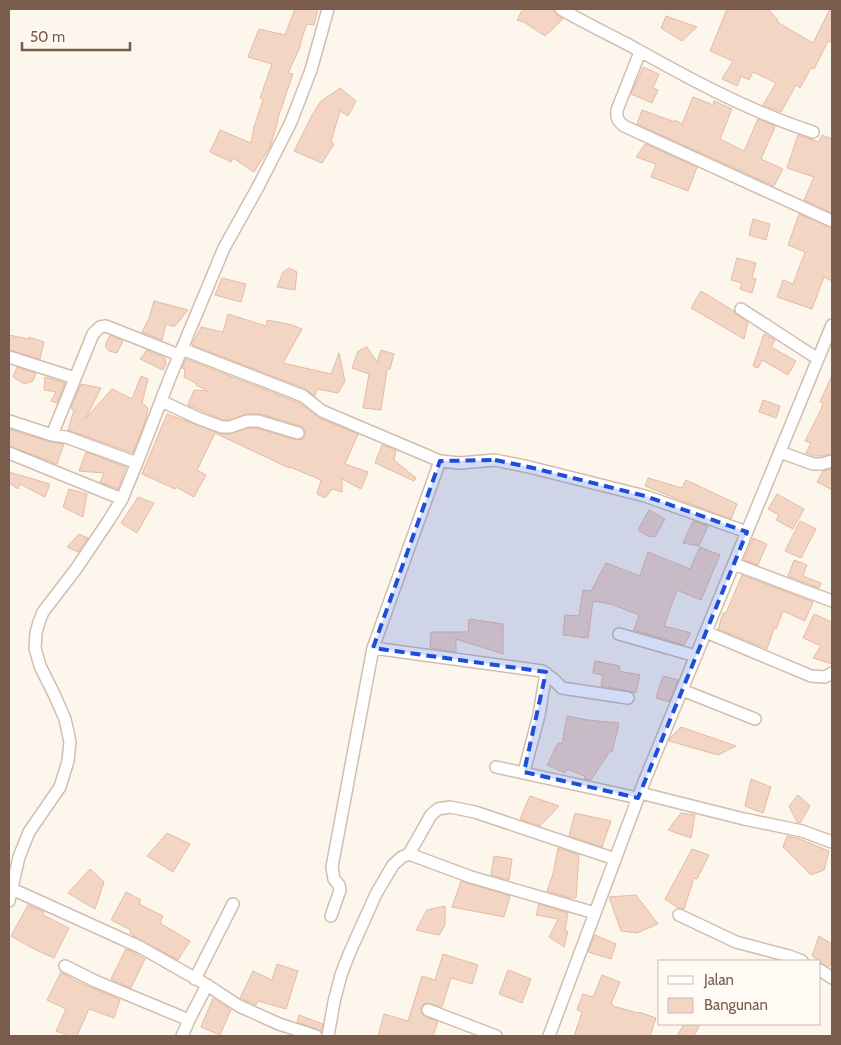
<svg xmlns="http://www.w3.org/2000/svg" width="841" height="1045" viewBox="0 0 841 1045" font-family="Cabin,sans-serif">
	<style>
		.building { fill: #f3d5c3; stroke: #e6bba3 }
		.lines { fill: none; stroke-linecap: round; stroke-linejoin: round }
		.street-casing { stroke: #d1beb0; stroke-width: 14 }
		.street { stroke: #fff; stroke-width: 11 }
		.marked { fill: #1d4ed8; fill-opacity: 0.2; stroke: #1d4ed8; stroke-width: 4; stroke-dasharray: 10 6; stroke-linejoin: round }
	</style>
	<rect width="100%" height="100%" fill="#fdf6ec"/>
	<path class="building" d="M295 9H318L314 25 307 24 300 44 301 45 288 73 293 74 277 121H278L270 147 254 172 233 158 231 162 210 152 220 130 251 143 254 127 263 100 260 98 272 64 248 57 259 29 285 35Z
		M523 9H552L557 15 563 19 545 36 524 22 517 20Z
		M727 9H768L778 20 777 22 813 43 830 9H832V43L828 41 814 69 811 68 800 88 796 85 781 112 763 105 776 83 753 72 749 80 741 76 737 86 722 79 733 61 710 51Z
		M666 16 697 27 682 41 661 28Z
		M643 67 659 74 653 88 658 90 652 103 631 94Z
		M340 88 356 101 348 116 340 111 331 142 334 144 322 163 294 151 310 119 320 102Z
		M693 97 713 105 714 101 732 109 720 139 744 151 758 119 774 126H773L775 127 761 159 783 169 774 186 637 124 642 110 675 122V120L682 124Z
		M798 135 819 142 822 135 832 139V213L804 200 814 177 787 168Z
		M645 144 697 167 688 191 651 177 656 164 636 157Z
		M799 214 832 228V281L824 277 812 309 777 297 783 280 793 284 805 252 788 245Z
		M753 219 770 224 766 240 749 235Z
		M737 258 756 263 752 278 756 279 752 293 740 289 742 283 731 280Z
		M289 268 297 272 295 290 277 287 283 272Z
		M222 278 246 284 241 302 215 295Z
		M701 291 734 311 737 315 748 322 744 339 691 308Z
		M154 301 188 310 175 326H172L166 324 162 340 142 332 149 318Z
		M228 314 266 326 267 320 292 325 302 329 283 363 331 374 339 353 345 381 338 393 317 389 315 396 306 389 192 345 201 327 223 332Z
		M764 334 775 340 771 347 796 361 788 375 762 360 758 368 753 366Z
		M9 335 29 339V337L44 342 40 359 9 350Z
		M110 335 123 341 117 353 109 351 105 346Z
		M367 347 377 362 381 350 394 354 390 369 387 370 381 410 363 408 369 374 352 368 358 351Z
		M146 350 165 358 166 364 163 370 140 359 145 353Z
		M186 359 299 403 319 418 358 434 345 464 368 472 361 489 342 479V492L332 489 325 498 317 494 321 480 290 467 289 468 215 433 197 470 206 475 194 497 176 487 175 489 142 474 167 414 222 434H230L248 428H257L296 440 303 439 305 436V431L301 426 260 414H247L229 420H223L188 405 194 390 208 391 196 385 197 384 184 377 185 369 182 368Z
		M17 367 36 373 33 381 24 384 13 377Z
		M832 375V454L821 456H814L806 453 811 443 805 441 820 412 823 403 820 402Z
		M141 376 148 379 142 403 148 408 146 419 133 453 68 430 74 410 71 408 81 384 101 388 86 418 112 389 132 399Z
		M45 377 65 383 57 403 51 401 56 392 44 390Z
		M763 400 780 406 776 418 759 412Z
		M9 429 50 442 64 444 57 464 9 446Z
		M382 445 396 450 394 460 416 478 414 481 375 463Z
		M86 452 126 467 118 489 100 482 104 473 79 471Z
		M832 469V490L817 482 823 471Z
		M9 472 50 484 45 497 20 484 18 489 9 483Z
		M648 478 682 488 686 480 737 504 731 519 685 502 645 486Z
		M69 489 87 494 83 517 63 507Z
		M777 494 804 509 793 529 776 520 779 515 768 509Z
		M138 497 154 503 137 533 121 523Z
		M649 510 665 519 655 537 648 536 638 530Z
		M693 521 708 526 699 546 683 543Z
		M800 521 816 529 801 558 785 551Z
		M79 534 88 538 78 552 67 547Z
		M753 538 767 544 758 565 744 560Z
		M700 547 720 555 701 600 677 590 664 626 691 633 684 645 634 630 639 615 611 604 593 601 588 638 563 635 565 615 579 616 583 590 591 591 606 563 640 576 648 552 690 569Z
		M794 560 807 565 803 576 821 583 819 588 788 576Z
		M742 575 813 602 805 621 783 611 776 629 774 628 767 649 718 629 723 613H726Z
		M814 614 832 622V664L813 658 821 646 803 638Z
		M469 619 503 624V654L456 639V652L430 648 431 632H468Z
		M595 661 620 666 619 671 640 675 636 693 629 691 601 686 603 675 593 673Z
		M663 676 678 680 669 702 656 698Z
		M567 716 588 720 619 723 612 752 610 751 591 780 584 779 585 776 567 769 565 773 547 765 558 743 562 744Z
		M681 727 736 746 718 755 669 741 670 738Z
		M751 779 771 787 763 813 745 806Z
		M798 795 810 806 800 823 797 822 789 806Z
		M530 796 559 806 540 826 520 819Z
		M575 813 611 821 602 847 569 836Z
		M681 813 695 815 691 838 668 830Z
		M167 833 190 844 173 872 147 856Z
		M787 836 797 838 829 851 824 870 811 875 783 847Z
		M558 848 579 855 576 898H570L547 891 553 874Z
		M692 849 709 855 697 879 694 878 684 909 678 908 665 899Z
		M494 856 512 859 509 880 491 875Z
		M90 869 104 882 95 909 68 893Z
		M461 881 510 896 504 917 452 907Z
		M126 892 141 900 139 904 163 916 160 923 190 941 178 960 133 936 134 935 130 933 131 930 111 920Z
		M636 895 658 924 637 933 621 931 609 897Z
		M539 904 568 913 565 931H568L564 947 549 937 558 919 536 915Z
		M28 905 44 912 43 915 69 928 54 958 32 948 11 936Z
		M445 906V925L439 935 416 930 427 910Z
		M595 935 616 944 611 959 588 952Z
		M819 936 832 944V961L829 967 820 963V961L812 956Z
		M126 949 145 959 131 988 111 979Z
		M443 954 478 965 472 984 451 978 442 1007 427 1003 424 1004 421 1007V1011L423 1015 438 1022 433 1036H378L384 1014 408 1021 422 976 435 980Z
		M277 964 298 971 286 1009 258 1001 256 1005 240 998 253 971 272 980Z
		M508 970 531 979 522 1003 499 994Z
		M61 972 76 981 120 1000 114 1018 89 1009 77 1036H69L56 1031 66 1009 47 1000Z
		M602 975 620 982 611 1004 613 1005V1006L638 1013 639 1012 656 1018 650 1036H574L582 1012 577 1010 583 994 593 997Z
		M213 998 231 1010 220 1035 201 1027Z
		M299 1015 323 1024 321 1031 297 1022Z
		M684 1024H700L694 1036H677Z"/>
	<g class="lines">
		<g class="street-casing">
			<path id="street" d="M561 9C583 22 606 33 629 45 688 78 748 111 813 132
				M640 52 617 110C616 118 618 121 624 126L832 221
				M741 309 818 359
				M182 349 303 396 322 411 440 461 460 463 495 460 529 467 645 496 747 532
				M9 357 75 378
				M161 401 200 419 222 427H230L247 421H258L298 433
				M9 421 52 435 66 437 137 463
				M52 435 93 334 100 327 106 326 179 355
				M780 452 813 464H822L832 461
				M9 453 122 499
				M734 564 832 601
				M706 632 811 676 825 677 832 673
				M619 634 696 656
				M373 648 542 671 553 679 562 688 628 698
				M682 690 755 719
				M496 767 638 798
				M524 772 539 715 546 673
				M640 793 744 819 802 831 832 842
				M409 854 431 815 438 809 450 807 475 812 615 859
				M12 889 140 947 207 985 239 1006 279 1024 316 1036
				M9 901 19 857 29 832 60 787 68 761 70 742 65 719 54 694 40 666 35 648 36 633 39 622 43 612 76 569 109 520 122 499 140 455 171 375 224 248 258 187 291 122 311 70 328 9
				M679 915 736 942 789 956 802 961
				M331 916 340 890 339 885 334 879 332 867 373 648 440 461
				M65 966 95 981 189 1020
				M820 970 832 978
				M195 979 233 904
				M428 1010 496 1036
				M182 1036 189 1020 207 985
				M328 1036 334 1002 341 975 349 954 376 894 393 865 402 857 409 854 471 877 595 913
				M549 1036 644 782 832 325"/>
		</g>
		<use href="#street" class="street"/>
	</g>
	<path class="marked" d="M495 460 529 467 645 496 747 532 638 798 524 772 546 672 373 648 440 461Z"/>
	<rect width="841" height="1045" fill="none" stroke="#7a5c4d" stroke-width="20"/>
	<rect x="658" y="960" width="162" height="65" fill="#fffaf3" stroke="#cabbb1"/>
	<rect x="668" y="976" width="25" height="8" fill="#ffffff" stroke="#cabbb1"/>
	<text x="704" y="985" font-size="15" fill="#7a5c4d">Jalan</text>
	<rect x="668" y="998" width="25" height="15" fill="#f3d5c3" stroke="#cabbb1"/>
	<text x="704" y="1010" font-size="15" fill="#7a5c4d">Bangunan</text>
	<path d="M22 42v8h108v-8" fill="none" stroke="#7a5c4d" stroke-width="2.5"/>
	<text x="30" y="42" font-size="15" fill="#7a5c4d" stroke="#fffaf3" stroke-width="4" paint-order="stroke">50 m</text>
</svg>
